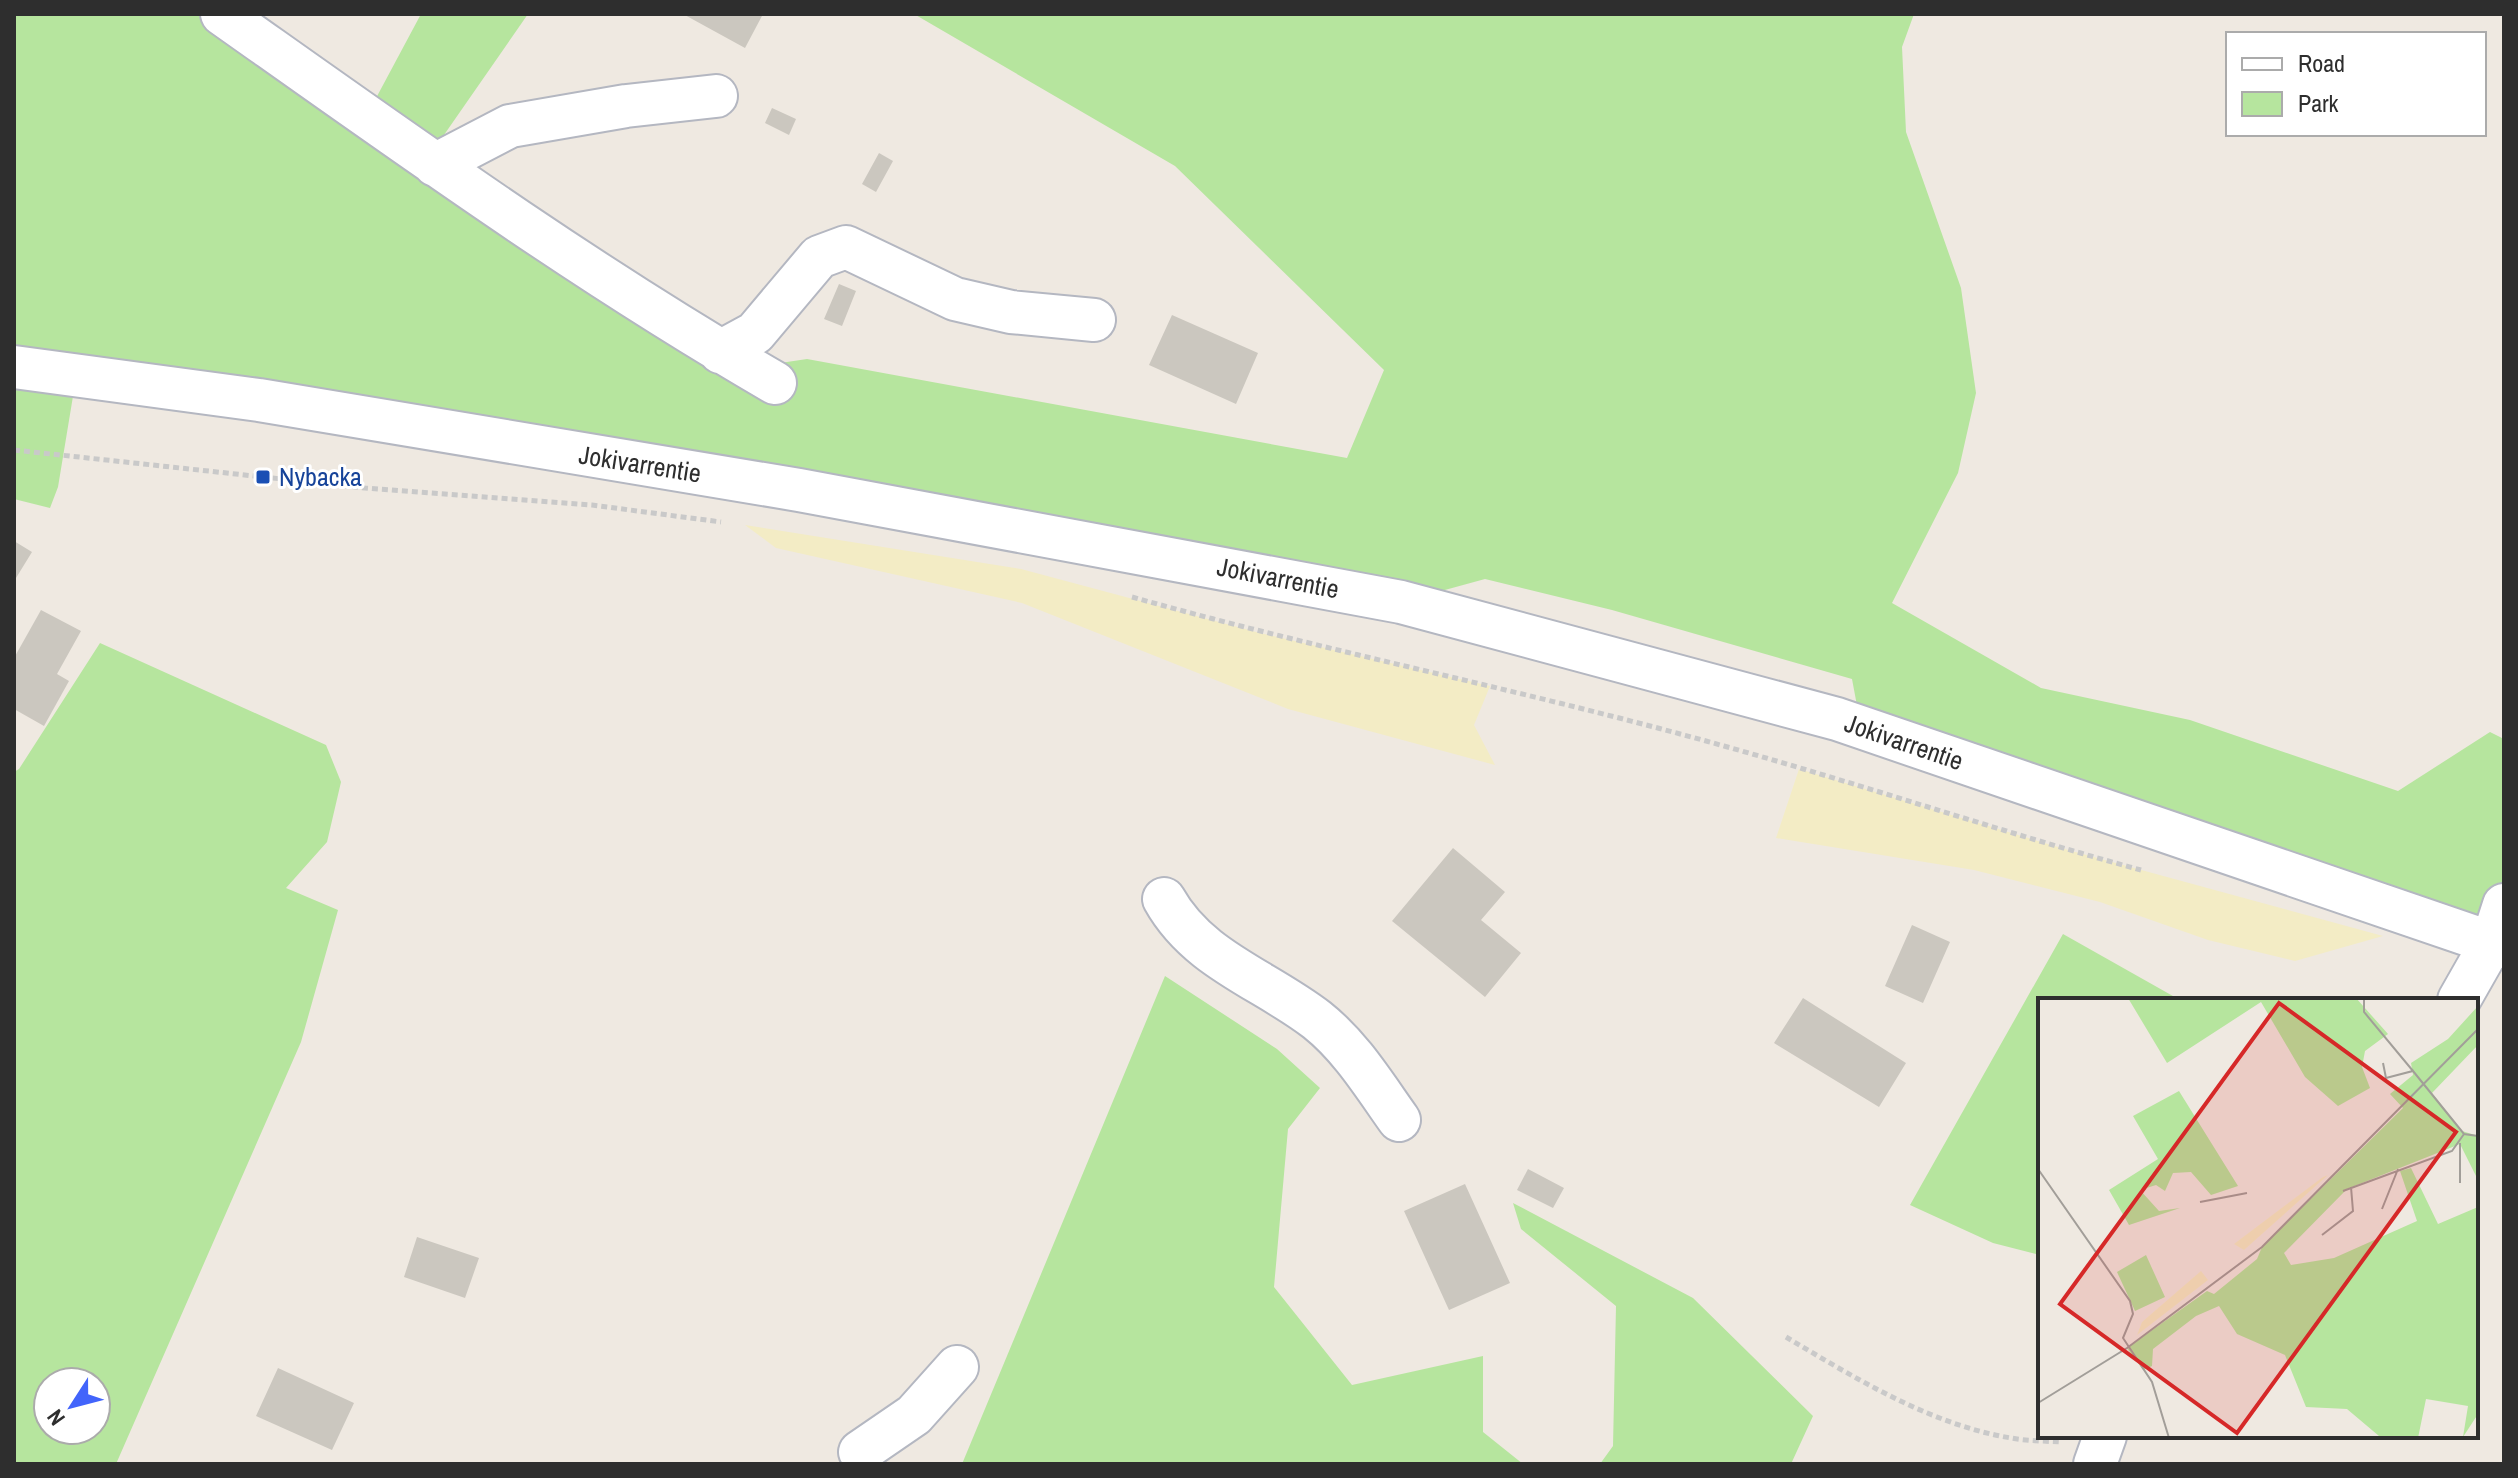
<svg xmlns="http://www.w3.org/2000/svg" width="2518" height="1478" viewBox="0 0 2518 1478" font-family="'Archivo Narrow',sans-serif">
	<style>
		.green { fill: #b6e59e; fill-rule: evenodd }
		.sand { fill: #f3ecc5 }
		.building { fill: #cbc7bf }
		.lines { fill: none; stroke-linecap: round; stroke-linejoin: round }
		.minor-casing { stroke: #b4b7c1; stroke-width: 46 }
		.path { stroke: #c9c9c9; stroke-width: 5; stroke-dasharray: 6 4; stroke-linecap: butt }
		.minor { stroke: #fff; stroke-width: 42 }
		.transit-dot { fill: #1a4fb4; stroke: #fff; stroke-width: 3 }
		.labels { text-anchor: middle; stroke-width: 6; stroke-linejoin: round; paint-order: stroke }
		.street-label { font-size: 26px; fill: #2e2e2e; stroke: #fff }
		.transit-label { font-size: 26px; fill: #164399; stroke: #fff; text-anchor: start }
		.inset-road { fill: none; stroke: #a29e99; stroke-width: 2 }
		.view { fill: #d62828; fill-opacity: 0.15; stroke: #d62828; stroke-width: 4 }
		.inset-edge { fill: none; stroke: #2e2e2e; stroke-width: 4 }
	</style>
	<rect width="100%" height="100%" fill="#efe9e1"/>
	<path class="green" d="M14 14H222L748 368 807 359 1347 458 1384 370 1175 166 914 14H1914L1902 47 1906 132 1961 288 1976 393 1958 473 1892 603 2041 688 2190 720 2398 791 2490 732 2504 739V905L2492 942 1861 727 1852 679 1612 610 1485 579 1401 602 76 378 58 487 50 508 14 499Z
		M421 14H528L437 145 375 100Z
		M100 643 326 745 341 782 327 842 286 888 338 910 301 1042 116 1464H14V772L19 769ZM48 1382H96V1430H48Z
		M2063 934 2180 1000H2040V1255L1993 1243 1910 1205Z
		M1165 976 1277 1049 1320 1088 1288 1129 1274 1287 1352 1385 1483 1356V1432L1523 1464H962Z
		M1513 1203 1693 1298 1813 1416 1791 1464H1600L1613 1446 1616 1306 1521 1229Z"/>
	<path class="sand" d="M745 525 1021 569 1260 633 1490 686 1474 725 1495 765 1288 709 1022 603 776 548Z
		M1799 769 2068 850 2383 936 2295 961 2208 940 2100 902 1974 870 1776 838Z"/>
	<path class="building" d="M683 14H763L745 48Z
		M772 108 796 119 789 135 765 123Z
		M879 153 893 161 876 192 862 184Z
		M839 284 856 291 842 326 824 319Z
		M1172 315 1258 353 1236 404 1149 365Z
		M14 541 32 552 16 578 14 577Z
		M41 610 81 631 57 674 69 681 44 726 14 709V658Z
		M1453 848 1505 892 1481 920 1521 953 1485 997 1392 921Z
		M1912 925 1950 942 1923 1003 1885 986Z
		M1803 998 1906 1063 1879 1107 1774 1043Z
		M1528 1169 1564 1188 1553 1208 1517 1190Z
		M1465 1184 1510 1283 1449 1310 1404 1211Z
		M417 1237 479 1258 465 1298 404 1277Z
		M278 1368 354 1403 332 1450 256 1416Z"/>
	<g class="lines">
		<g class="minor-casing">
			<path id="minor" d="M222 14C403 142 583 272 775 383
				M435 165 510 126 626 106 716 96
				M720 352 755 333 819 257 846 247 955 299 1011 312 1094 320
				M14 367 259 400 799 490 1401 602 1837 719 2504 947
				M1164 899C1198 960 1264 979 1317 1020 1351 1047 1374 1085 1399 1120
				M2459 1000 2492 942 2504 905
				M860 1452 914 1415 957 1367
				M2095 1464 2105 1436"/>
		</g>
		<path class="path" d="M14 450 365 488 592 505 721 522
			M1132 597C1328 652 1528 691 1724 746 1864 785 2001 832 2141 870
			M1786 1337C1855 1378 1931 1425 2011 1438 2027 1441 2045 1441 2061 1442"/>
		<use href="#minor" class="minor"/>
	</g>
	<rect class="transit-dot" x="255" y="469" width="16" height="16" rx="4"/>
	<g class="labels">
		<g class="street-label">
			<text transform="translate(640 464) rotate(9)" y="9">Jokivarrentie</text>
			<text transform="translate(1278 578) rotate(11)" y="9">Jokivarrentie</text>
			<text transform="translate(1904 742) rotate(19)" y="9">Jokivarrentie</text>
		</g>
		<g class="transit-label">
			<text x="279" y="486">Nybacka</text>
		</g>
	</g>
	<g transform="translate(2038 998)">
		<rect width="440" height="440" fill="#efe9e1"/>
		<path d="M90 0H318L350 36 327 53 324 69 332 90 300 108 267 79 223 4 129 65ZM440 8V47L394 95 424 133 440 138V182L422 146 309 191 246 255 253 267 296 260 379 223 362 173 373 170 400 226 440 209V416L425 439 430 408 388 401 380 440 341 438 309 411 268 409 247 357 199 336 181 308 158 318 115 351 114 368 105 372 89 350 169 293 176 296 219 261 224 249 365 110 352 96 375 77 373 65 410 41ZM141 93 200 188 173 197 153 174 135 175 127 193 118 187 102 192 121 213 142 210 91 227 71 192 120 161 95 118ZM108 257 127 299 97 313 79 274Z" fill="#b6e59e"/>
		<path d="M290 177 206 252 196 246 285 179ZM163 273 170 282 99 337 104 324Z" fill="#f3ecc5"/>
		<path class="inset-road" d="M326 1V14L375 73M345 65 348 80 375 73 426 136 440 138M422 145V185M0 171 92 303 95 316 85 340 114 384 131 440M305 193 414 153 426 136M162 204 209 195M344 211 360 171M284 237 315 213 313 189M0 405 89 350 224 249 440 31"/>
		<path class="view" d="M241 5 418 134 199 435 22 306Z"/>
		<rect width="440" height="440" class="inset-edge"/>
	</g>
	<rect width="2518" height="1478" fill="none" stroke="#2e2e2e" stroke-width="32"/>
	<rect x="2226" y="32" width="260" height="104" fill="#ffffff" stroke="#ababab" stroke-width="2"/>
	<rect x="2242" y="58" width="40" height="12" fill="#ffffff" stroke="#ababab" stroke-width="2"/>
	<text x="2298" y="72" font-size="24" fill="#2e2e2e">Road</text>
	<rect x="2242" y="92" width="40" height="24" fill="#b6e59e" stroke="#ababab" stroke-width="2"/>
	<text x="2298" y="112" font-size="24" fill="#2e2e2e">Park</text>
	<g transform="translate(72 1406) rotate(234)"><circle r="38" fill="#ffffff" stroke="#ababab" stroke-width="2"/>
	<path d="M0-6L14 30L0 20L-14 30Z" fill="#4264fb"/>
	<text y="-12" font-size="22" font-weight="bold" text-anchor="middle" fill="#2e2e2e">N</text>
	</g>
</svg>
